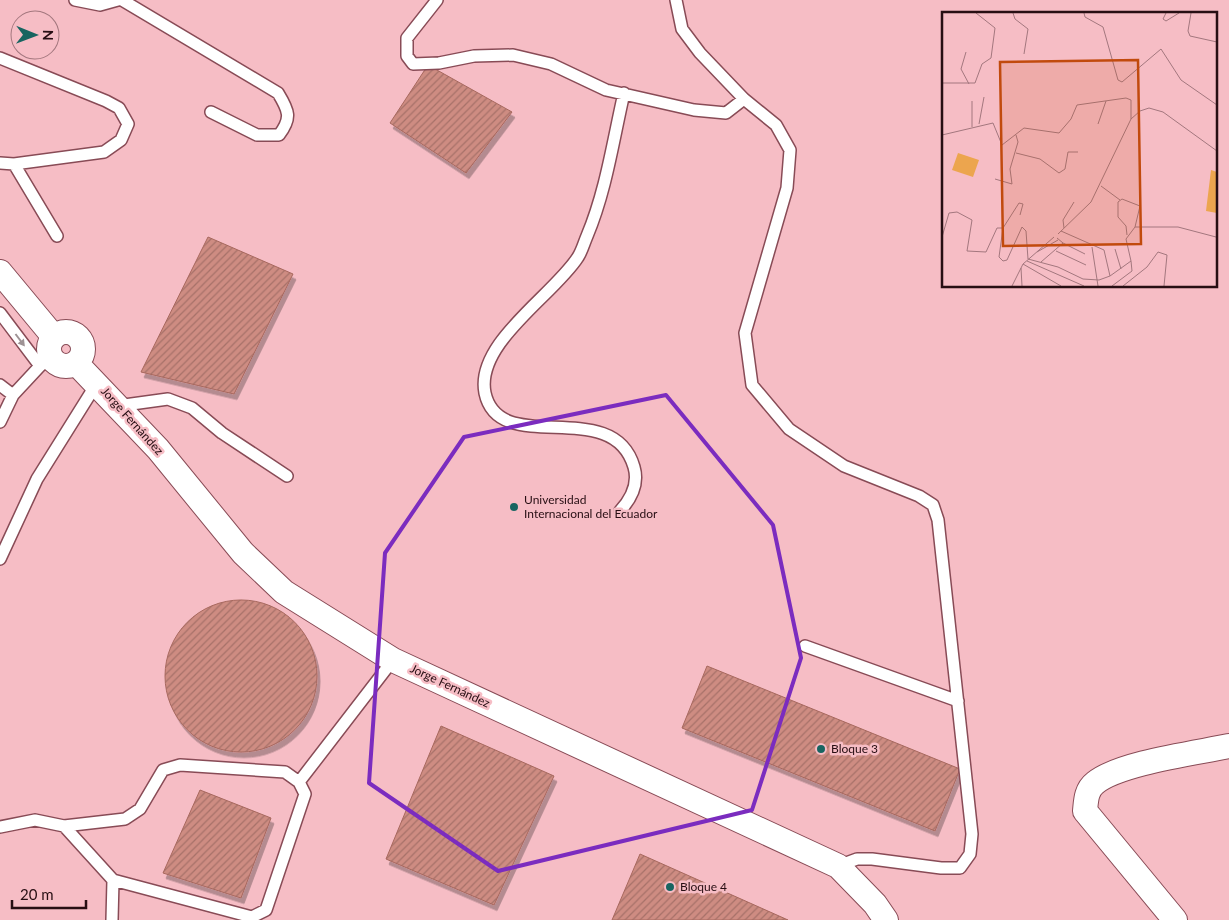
<svg xmlns="http://www.w3.org/2000/svg" width="1229" height="920" viewBox="0 0 1229 920" font-family="Lato,sans-serif">
	<style>
		.building { fill: url(#building-hatch); stroke: #a7685e; filter: url(#shadow) }
		.lines { fill: none; stroke-linecap: round; stroke-linejoin: round }
		.service-casing { stroke: #884b56; stroke-width: 14 }
		.minor-casing { stroke: #884b56; stroke-width: 26 }
		.service { stroke: #fff; stroke-width: 11 }
		.minor { stroke: #fff; stroke-width: 24 }
		.oneway { fill: #9e9395 }
		.marked { fill: none; stroke: #7b2cbf; stroke-width: 4; stroke-linejoin: round }
		.poi-dot { fill: #186561; stroke: #f6bdc5; stroke-width: 2 }
		.labels { text-anchor: middle; stroke-width: 5; stroke-linejoin: round; paint-order: stroke }
		.street-label { font-size: 12px; fill: #270e13; stroke: #f6bdc5 }
		.poi-label { font-size: 12px; fill: #270e13; stroke: #f6bdc5; text-anchor: start }
		.inset-road { fill: none; stroke: #a3777e; stroke-width: 1 }
		.view { fill: #c14a0d; fill-opacity: 0.15; stroke: #c14a0d; stroke-width: 2.5 }
		.inset-edge { fill: none; stroke: #270e13; stroke-width: 2.5 }
	</style>
	<defs>
		<pattern id="building-hatch" width="6" height="6" patternUnits="userSpaceOnUse" patternTransform="scale(1.25)"><rect width="6" height="6" fill="#ce8c82"/><path d="M-1 1l2-2M0 6l6-6M5 7l2-2" fill="none" stroke="#a77169"/></pattern>
		<filter id="shadow"><feDropShadow dx="3" dy="5.5" stdDeviation="0" flood-color="#0004"/></filter>
	</defs>
	<rect width="100%" height="100%" fill="#f6bdc5"/>
	<path class="building" d="M428 65 512 112 466 173 390 123Z
		M208 237 293 274 234 394 141 372Z
		M165 676a76 76 0 1 1 152 0a76 76 0 1 1-152 0Z
		M707 666 960 769 935 831 682 728Z
		M441 726 554 776 494 905 386 859Z
		M200 790 271 818 241 898 163 873Z
		M640 854 788 920H612Z"/>
	<g class="lines">
		<g class="service-casing">
			<path id="service" d="M75 0 100 5 118 0
				M122 0 278 93C289 111 292 118 279 135H257L211 112
				M437 0 407 38V56L413 64 439 63 474 56 513 55 551 64 606 90 694 110 726 113 744 99
				M676 0 682 29 700 53 744 99 776 125 790 150 787 188 745 333 752 385 789 429 844 466 919 496 933 505 938 520 972 834 970 854 960 868H941L872 859H857L838 866
				M0 58 106 101 119 108 128 124 121 140 104 152 14 164 0 163
				M14 164 57 236
				M0 313 40 366
				M0 385 13 395 40 366 51 357
				M117 406 168 399 192 408 222 433 287 476
				M0 422 13 395
				M620 511C631 499 639 484 634 467 613 394 499 459 485 393 475 343 554 295 578 257 582 251 584 243 587 236 606 191 613 141 624 93
				M0 559 37 479 97 383
				M805 646 958 701
				M299 782 393 660
				M64 826 125 819 140 809 163 770 180 765 285 772 299 782 305 794 266 910 252 917 113 880
				M0 827 35 820 64 826 113 880 112 920"/>
		</g>
		<g class="minor-casing">
			<path id="minor" d="M0 272 54 337
				M49 349a17 17 0 1 1 34 0a17 17 0 1 1-34 0Z
				M76 363 158 449 243 553 284 592 393 660 838 866 875 904 886 920
				M1175 920 1085 811C1086 801 1086 790 1095 783 1119 763 1196 753 1229 746"/>
		</g>
		<use href="#service" class="service"/>
		<use href="#minor" class="minor"/>
	</g>
	<defs><path id="oneway-solid" d="M-6-.8H1V-3.2L6.5 0L1 3.2V.8H-6Z" transform="scale(1.25)"/></defs>
	<use class="oneway" href="#oneway-solid" transform="translate(20 340) rotate(53)"/>
	<path class="marked" d="M666 395 773 525 801 658 752 810 498 871 369 783 385 553 464 437Z"/>
	<g class="poi-dot">
		<circle cx="514" cy="507" r="5"/>
		<circle cx="821" cy="749" r="5"/>
		<circle cx="670" cy="887" r="5"/>
	</g>
	<g class="labels">
		<g class="street-label">
			<text transform="translate(132 421) rotate(48)" y="4">Jorge Fernández</text>
			<text transform="translate(450 686) rotate(25)" y="4">Jorge Fernández</text>
		</g>
		<g class="poi-label">
			<text x="524" y="504">Universidad<tspan x="524" dy="14">Internacional del Ecuador</tspan></text>
			<text x="831" y="753">Bloque 3</text>
			<text x="680" y="891">Bloque 4</text>
		</g>
	</g>
	<g transform="translate(942 12)">
		<rect width="275" height="275" fill="#f6bdc5"/>
		<path d="M16 141 37 148 31 165 10 158ZM269 158 275 160V201L264 199Z" fill="#eca54e"/>
		<path class="inset-road" d="M71 1 73 7 86 17 82 42M142 1 143 5 161 15 176 68 180 70 219 37 239 68 275 93M224 1 221 7 224 9 237 1M249 1 246 19 248 24 275 30M24 40 19 57 27 72M0 71H33L40 52 49 46 53 16 34 1M30 89V115M37 112 42 85M156 112 164 89M0 123 51 111 60 133 82 116 117 121 129 107 135 93 184 86 189 88V107M74 141 98 147 117 161 123 157 126 140H136M53 167 70 172 68 157 76 130 74 123M159 174 178 188M61 216 77 191 81 192 78 203M122 216 121 208 132 190M119 219 162 238 168 264M116 222 149 190 189 107 198 99 207 96 221 100 275 139M185 223 184 214 176 205V190L180 187 198 194 193 215M0 225 7 201 15 200 30 208 25 239 44 240 55 216H61L57 245 61 249 65 248 80 215 84 219 86 247 116 255 141 267 157 268 168 264 189 249 184 227 193 215H236L274 225M121 231 143 242M150 235 156 274M173 237 179 257M114 239 144 253M95 240 116 228M85 249 142 274M99 250 121 231 115 226M81 252 119 274M79 256 80 274M70 274 81 252 112 225M170 274 190 259 189 249M181 274 205 255 216 240 225 243 222 274"/>
		<path class="view" d="M196 48 199 232 61 234 58 50Z"/>
		<rect width="275" height="275" class="inset-edge"/>
	</g>
	<g transform="translate(35 35) rotate(91)"><circle r="24" fill="#f6bdc5" stroke="#a3777e"/>
	<path d="M0-4L9 19L0 12L-9 19Z" fill="#186561"/>
	<text y="-8" font-size="14" font-weight="bold" text-anchor="middle" fill="#270e13">N</text>
	</g>
	<path d="M12 900v8h74v-8" fill="none" stroke="#270e13" stroke-width="2.5"/>
	<text x="20" y="900" font-size="15" fill="#270e13" stroke="#f6bdc5" stroke-width="4" paint-order="stroke">20 m</text>
</svg>
